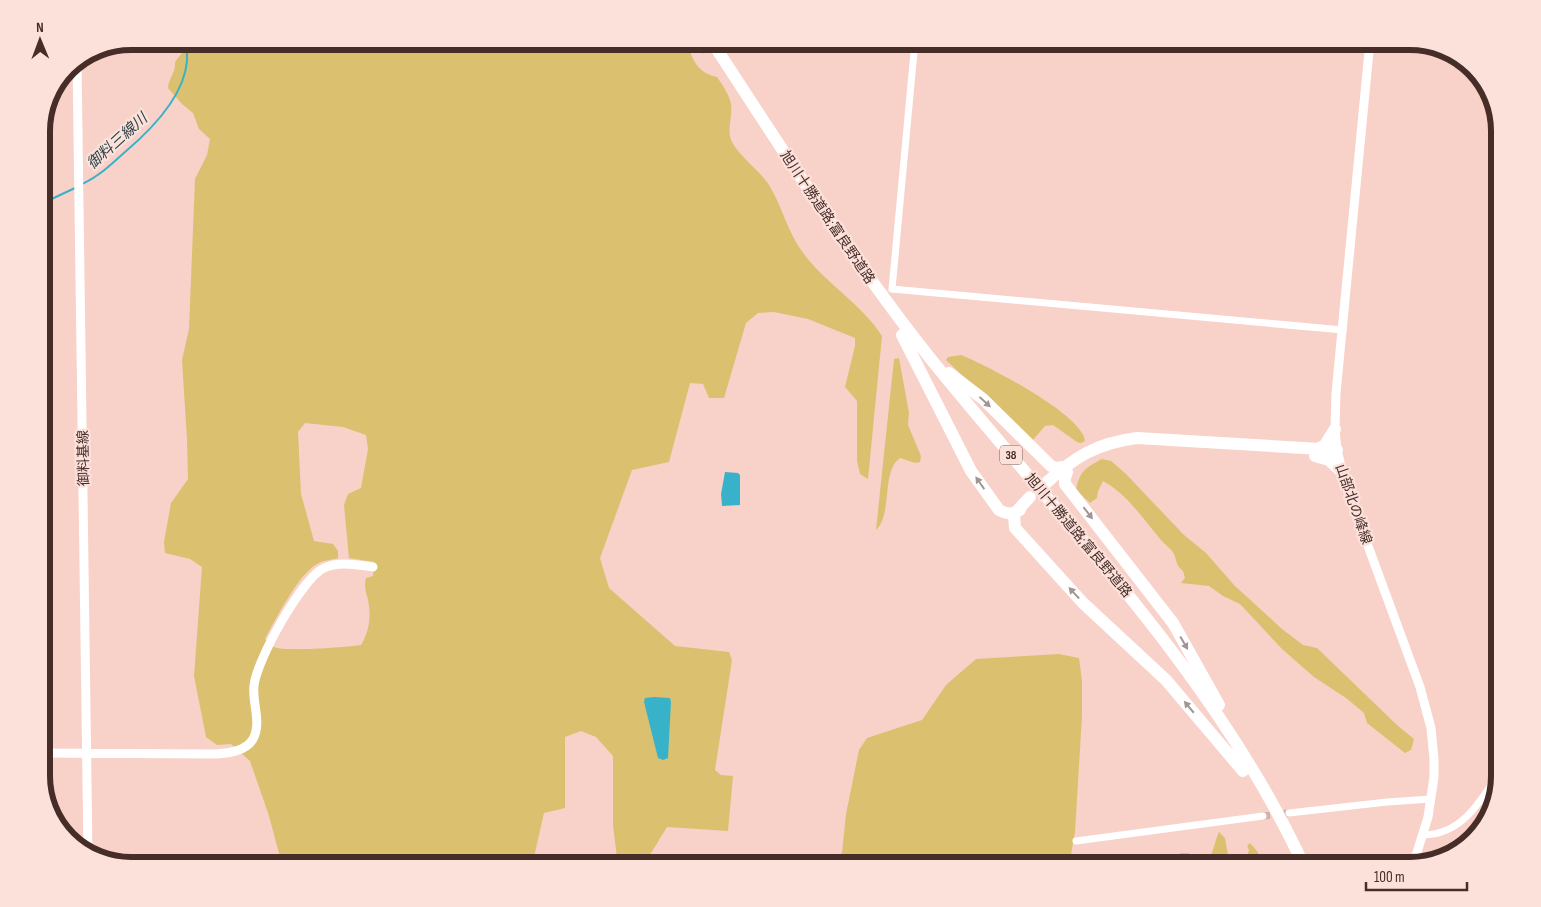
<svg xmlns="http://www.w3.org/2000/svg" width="1541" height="907" viewBox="0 0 1541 907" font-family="'Sofia Sans Condensed','Noto Sans JP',sans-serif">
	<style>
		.green { fill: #dbc16f; fill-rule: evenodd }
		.water { fill: #38b2c8 }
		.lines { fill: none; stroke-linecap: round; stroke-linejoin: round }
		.stream { stroke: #38b2c8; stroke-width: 2 }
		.street-tunnel { stroke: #d4b0a8; stroke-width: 7; stroke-dasharray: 7 3.5; stroke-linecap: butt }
		.highway-tunnel { stroke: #d4b0a8; stroke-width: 12; stroke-dasharray: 12 6; stroke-linecap: butt }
		.street { stroke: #fff; stroke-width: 7 }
		.secondary { stroke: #fff; stroke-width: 9 }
		.highway { stroke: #fff; stroke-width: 12 }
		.oneway { fill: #a29694 }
		.labels { text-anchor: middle; stroke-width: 4.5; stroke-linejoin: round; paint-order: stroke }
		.shield { fill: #fce1db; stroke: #7d635e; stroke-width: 1 }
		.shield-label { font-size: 12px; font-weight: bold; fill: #462d28 }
		.street-label { font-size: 14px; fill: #462d28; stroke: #fce1db }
		.water-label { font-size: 15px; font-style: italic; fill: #294248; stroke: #fce1db }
		.rim { fill: none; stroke: #462d28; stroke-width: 6 }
	</style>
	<rect width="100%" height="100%" fill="#f8d1c8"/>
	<path class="green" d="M182 41H689C689 59 700 74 717 77 723 86 729 94 731 104 733 117 726 130 732 142 739 156 760 171 769 185 782 206 787 230 801 250 823 282 861 303 882 336L868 479 860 474 857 461V401L845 387 855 346V338L808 319 774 312 758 313 746 323 724 398H709L703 384 690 383 669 462 632 470 600 558 609 588 675 646 729 652 732 660 715 770 721 775 733 776 728 831 667 827 643 866H618L613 825V756L596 737 581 731 565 737V808L544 813 532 866H289L280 857 269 816 250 761 231 744 217 745 206 737 194 676 202 567 190 559 165 553 164 542 171 503 188 479 187 439 182 360 189 329 195 179 207 155 210 139 199 129 193 113 182 104 168 88C169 77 176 73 175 62L182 53ZM305 423 343 427 366 435 368 449 361 488 348 494 344 505 349 558 374 562 373 576 366 578C363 591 368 594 369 606 371 620 368 633 361 645 348 647 284 652 274 647 271 645 268 641 265 639 276 619 299 572 319 563 324 560 332 560 338 558V551L333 544 314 541 301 494 298 432Z
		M961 355C986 365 1082 414 1085 441L1081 443 1077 442 1053 425 1045 426 1033 440 1028 437 946 360 948 357Z
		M899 358 909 413 908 425 921 456 920 462 915 463 900 458C881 471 893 514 876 530L894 359Z
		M1102 459 1111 461 1125 473 1184 535 1206 553 1234 585 1282 629 1303 645 1317 648 1397 725 1414 739 1411 750 1405 753 1367 723 1364 713 1346 698 1314 677 1282 649 1240 604 1223 596 1209 586 1181 583 1185 578 1183 571C1174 564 1178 559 1172 551 1169 547 1164 544 1161 540 1144 520 1127 494 1103 481L1098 491 1097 498 1090 503 1076 490C1080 471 1085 468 1102 459Z
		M1059 654 1079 658 1082 681V716L1075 832 1069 866H826L842 853 846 814 859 750 867 738 922 720 946 685 976 659Z
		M1219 832 1225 838 1230 866H1177L1180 853H1188L1206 862C1214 853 1214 843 1219 832Z
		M1250 843 1257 851 1265 866H1237L1240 860 1247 857 1249 850 1247 846Z"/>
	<path class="water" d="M725 472 738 473 740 475V505L722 506 721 494Z
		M654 697 670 698 671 702 668 758 663 760 658 758 644 702 645 698Z"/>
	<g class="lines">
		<path class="stream" d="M82 184C98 177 112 164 125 152 151 130 184 97 187 61 187 54 187 48 186 41
			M41 204 75 188"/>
		<path class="street-tunnel" d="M1263 816 1289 813"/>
		<path class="highway-tunnel" d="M701 41 708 50"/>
		<path class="street" d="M915 41 892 289 1343 330
			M1289 813 1387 802 1431 799
			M1423 835C1462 835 1481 801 1500 771
			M1076 841 1263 816"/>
		<path class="secondary" d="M1370 41 1336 393 1335 429 1337 450 1347 489 1420 687 1431 728 1434 759V777L1428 817 1413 865
			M77 61 88 855
			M41 753 216 754C229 753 246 751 253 739 262 723 252 703 254 686 256 661 302 578 324 568 339 561 357 565 373 567"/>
		<path class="highway" d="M714 45C785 153 853 262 934 363 1065 525 1216 675 1304 866
			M902 335 971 471 999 510C1007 514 1012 515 1020 510
			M949 373 983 399 1051 466 1056 468 1063 467
			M1316 450 1325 445 1335 429
			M1315 456 1329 460 1342 472
			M1067 472 1065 478V484L1173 623 1219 705
			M1045 484C1074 457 1097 443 1137 438L1337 450
			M1030 497 1014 514 1015 528 1083 603 1166 680 1243 771"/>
	</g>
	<defs><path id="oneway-solid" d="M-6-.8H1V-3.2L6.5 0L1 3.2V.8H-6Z" transform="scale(1.25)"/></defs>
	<g class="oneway">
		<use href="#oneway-solid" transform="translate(985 402) rotate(43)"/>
		<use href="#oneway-solid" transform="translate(980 483) rotate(-125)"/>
		<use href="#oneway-solid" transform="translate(1088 513) rotate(52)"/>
		<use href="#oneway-solid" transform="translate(1074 593) rotate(-133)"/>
		<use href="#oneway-solid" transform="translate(1184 643) rotate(60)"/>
		<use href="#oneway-solid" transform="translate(1189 707) rotate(-130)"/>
	</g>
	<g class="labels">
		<rect class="shield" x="1000" y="445.5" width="22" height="19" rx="4"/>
		<g class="shield-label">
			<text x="1011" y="459">38</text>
		</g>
		<g class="street-label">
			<text transform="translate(828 217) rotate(56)" y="5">旭川十勝道路;富良野道路</text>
			<text transform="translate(83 458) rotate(-91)" y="5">御料基線</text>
			<text transform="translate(1354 504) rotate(71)" y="5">山部北の峰線</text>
			<text transform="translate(1079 535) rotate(50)" y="5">旭川十勝道路;富良野道路</text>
		</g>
		<g class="water-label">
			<text transform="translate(117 141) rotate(-42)" y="5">御料三線川</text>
		</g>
	</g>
	<path d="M0 0H1541V907H0ZM131 50H1410A81 81 0 0 1 1491 131V776A81 81 0 0 1 1410 857H131A81 81 0 0 1 50 776V131A81 81 0 0 1 131 50Z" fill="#fce1db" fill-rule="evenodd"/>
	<path class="rim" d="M131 50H1410A81 81 0 0 1 1491 131V776A81 81 0 0 1 1410 857H131A81 81 0 0 1 50 776V131A81 81 0 0 1 131 50Z"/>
	<g transform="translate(40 40) rotate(359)" stroke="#fce1db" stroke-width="4" paint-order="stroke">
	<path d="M0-4L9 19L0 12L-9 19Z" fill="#462d28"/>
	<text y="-8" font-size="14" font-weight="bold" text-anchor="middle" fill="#462d28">N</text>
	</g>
	<path d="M1366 882v8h101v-8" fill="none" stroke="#462d28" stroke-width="2.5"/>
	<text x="1374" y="882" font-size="15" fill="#462d28" stroke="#fce1db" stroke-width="4" paint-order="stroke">100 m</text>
</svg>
